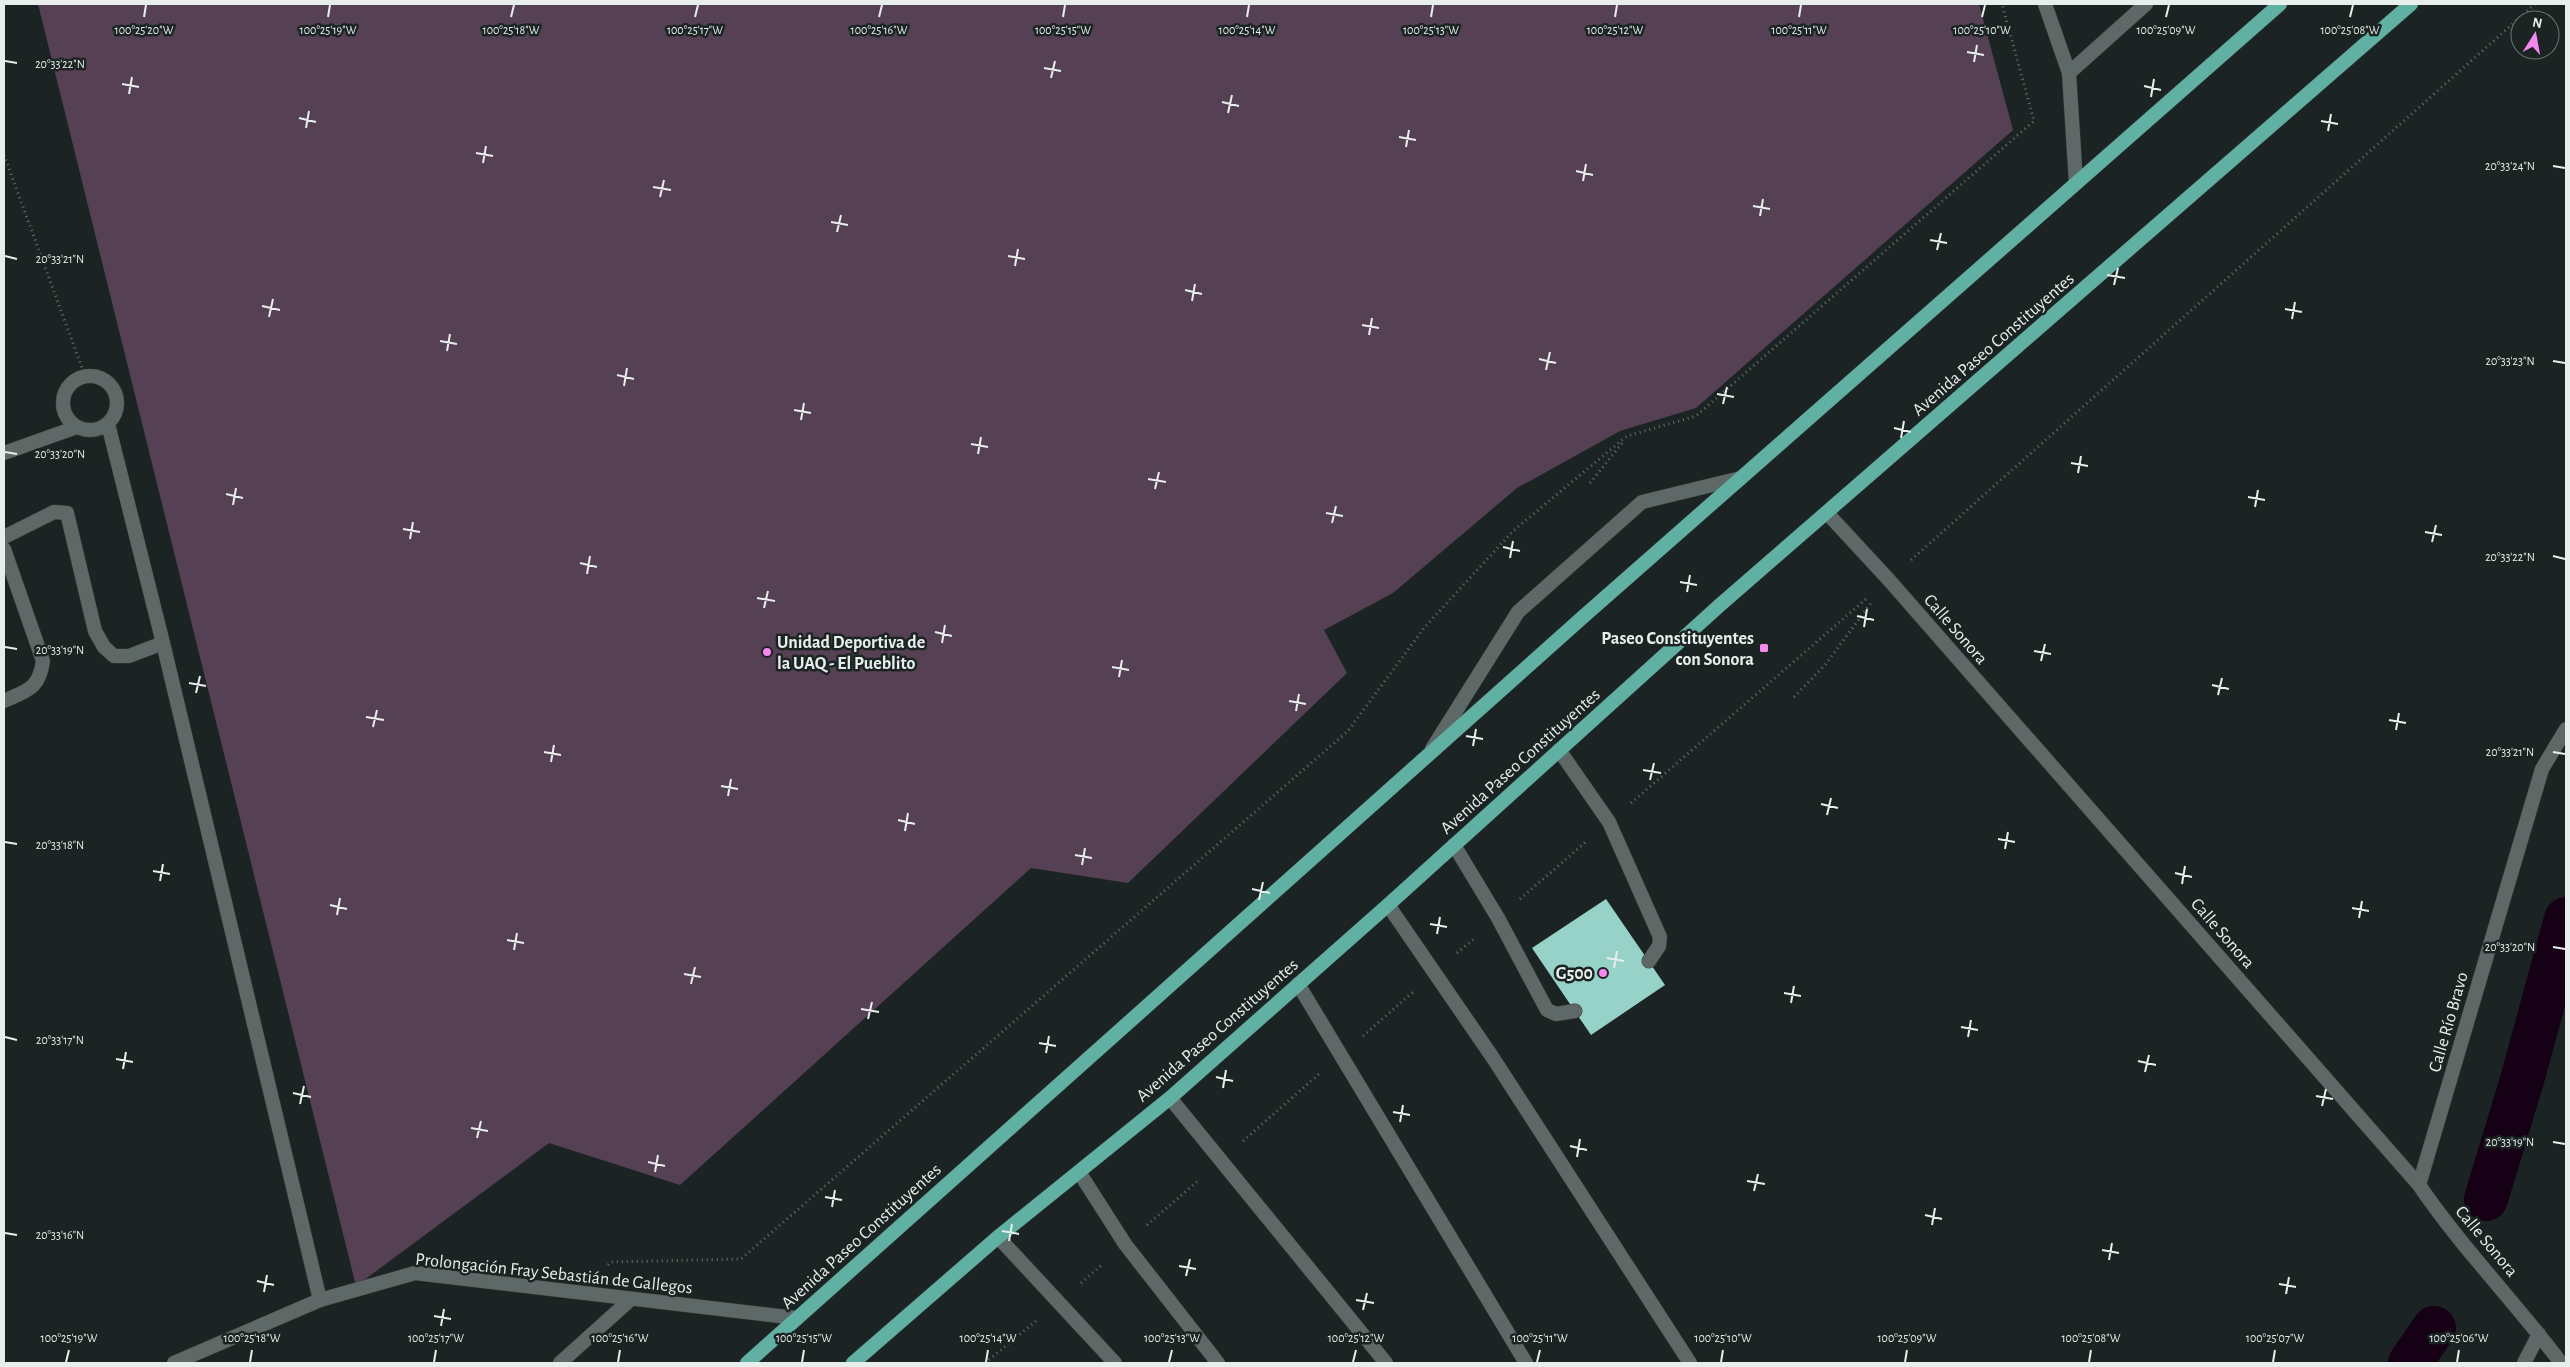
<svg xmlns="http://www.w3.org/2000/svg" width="2570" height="1367" viewBox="0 0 2570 1367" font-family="'Alegreya Sans',sans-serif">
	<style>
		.green { fill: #564154 }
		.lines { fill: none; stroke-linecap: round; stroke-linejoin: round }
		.canal { stroke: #150015; stroke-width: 44 }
		.building { fill: #97d2c8 }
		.service-casing { stroke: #383f3d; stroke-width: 15 }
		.minor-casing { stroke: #383f3d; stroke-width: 15 }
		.tertiary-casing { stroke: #383f3d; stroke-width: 15 }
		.trunk-casing { stroke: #383f3d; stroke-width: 15 }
		.path { stroke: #666f6d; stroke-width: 3; stroke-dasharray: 1 4; stroke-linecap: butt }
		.service { stroke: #5e6967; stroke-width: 14 }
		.minor { stroke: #5e6967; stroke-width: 14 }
		.tertiary { stroke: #5e6967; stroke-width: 14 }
		.trunk { stroke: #60b1a4; stroke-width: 14 }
		.ticks { fill: none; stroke: #e7eeec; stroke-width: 2 }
		.poi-dot { fill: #f589ef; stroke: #1b2423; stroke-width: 2 }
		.labels { text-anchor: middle; stroke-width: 5; stroke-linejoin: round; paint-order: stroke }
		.street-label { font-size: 18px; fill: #e7eeec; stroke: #1b2423 }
		.poi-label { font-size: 18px; font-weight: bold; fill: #e7eeec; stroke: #1b2423; text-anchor: end }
		.ticks-label { font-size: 12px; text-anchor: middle; fill: #e7eeec; stroke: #1b2423; stroke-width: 5; stroke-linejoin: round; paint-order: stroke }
	</style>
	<rect width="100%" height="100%" fill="#1b2423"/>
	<path class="green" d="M38 4H1979L2013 130 1696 408 1620 431 1517 488 1393 593 1324 630 1347 673 1128 883 1031 868 680 1185 549 1143 356 1286Z"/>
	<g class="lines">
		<path class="canal" d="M2486 1199 2522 1080 2566 919
			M2410 1363 2434 1328"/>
	</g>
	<path class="building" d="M1606 899 1665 985 1591 1035 1532 948Z"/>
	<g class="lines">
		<g class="service-casing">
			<path id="service" d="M63 403a27 27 0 1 1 54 0a27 27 0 1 1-54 0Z
				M108 424 163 643 320 1300
				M4 453 77 427
				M4 537 54 512 67 513 95 631 104 647 114 656H129L163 643
				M4 549 43 661C39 689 28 690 4 701
				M1432 749 1518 612 1642 502 1741 478
				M1559 750 1609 822 1660 937 1659 946 1649 961
				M1454 845 1498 918 1547 1010 1556 1014 1575 1011
				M1170 1098 1386 1363
				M1079 1172 1125 1244 1218 1363
				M998 1237 1115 1363
				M560 1363 631 1299"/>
		</g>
		<g class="minor-casing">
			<path id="minor" d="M2045 4 2069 73
				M1827 513 1889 580 2419 1185C2462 1248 2516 1303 2561 1363
				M1388 905 1493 1058 1690 1363
				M1298 984 1526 1363
				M2419 1185 2542 769 2566 729
				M174 1363 320 1300 415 1273 796 1318
				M2524 1363 2539 1334"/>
		</g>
		<g class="tertiary-casing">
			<path id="tertiary" d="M2076 183 2069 73 2146 4"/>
		</g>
		<g class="trunk-casing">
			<path id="trunk" d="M747 1363 1584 616 2280 4
				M853 1363 998 1237 1170 1098 1388 905 1720 605 2411 4"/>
		</g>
		<path class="path" d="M4 155 85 376
			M1590 483 1623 442
			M1911 560 2535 4
			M1794 697 1825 665 1871 603
			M1631 803 1866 599
			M1520 899 1587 841
			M1457 953 1475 938
			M1363 1036 1413 992
			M1243 1141 1319 1074
			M1147 1225 1199 1180
			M608 1265 611 1262 741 1259 1348 731 1424 628 1513 531 1627 436 1696 416 2034 121 2002 4
			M1081 1283 1103 1264
			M985 1363 1036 1321"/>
		<use href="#service" class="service"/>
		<use href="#minor" class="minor"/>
		<use href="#tertiary" class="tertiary"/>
		<use href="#trunk" class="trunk"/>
	</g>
	<path class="ticks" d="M144 17 146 5M328 17 330 5M511 17 514 5M695 17 698 5M879 17 882 5M1063 17 1065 5M1247 17 1249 5M1431 17 1433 5M1615 17 1617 5M1799 17 1801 5M1982 17 1985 5M2166 17 2169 5M2350 17 2353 5M1967 52 1984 55M5 61 17 63M1974 62 1977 45M1044 68 1061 71M1051 78 1055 61M122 84 139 87M2144 86 2161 90M129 94 132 77M2151 97 2154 79M1222 102 1239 106M1228 113 1232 95M299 118 316 122M2321 121 2338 124M306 128 309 111M2328 131 2331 114M1399 137 1416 140M1406 147 1409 130M476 153 493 156M483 163 486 146M2553 166 2565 168M1576 171 1593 175M1583 181 1586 164M653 187 671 190M660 197 664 180M1753 206 1770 209M1760 216 1763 199M831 222 848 225M837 232 841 215M1930 240 1947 243M1937 250 1941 233M5 256 17 259M1008 256 1025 259M1015 266 1018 249M2107 275 2125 278M2114 285 2118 268M1185 290 1202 294M1192 301 1195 284M262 306 280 310M2285 309 2302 312M269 317 273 299M2292 319 2295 302M1362 325 1379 328M1369 335 1372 318M440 341 457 344M447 351 450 334M1539 359 1556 363M2553 361 2565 363M1546 370 1550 352M617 375 634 379M624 386 627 368M1717 394 1734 397M1723 404 1727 387M794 410 811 413M801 420 804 403M1894 428 1911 432M1901 438 1904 421M971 444 988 447M5 452 17 454M978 454 981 437M2071 463 2088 466M2078 473 2081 456M1148 479 1166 482M1155 489 1159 472M226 494 243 498M2248 497 2265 500M233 505 236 488M2255 507 2258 490M1326 513 1343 516M1332 523 1336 506M403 529 420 532M2425 532 2442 535M410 539 413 522M2432 542 2436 525M1503 547 1520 551M2553 556 2565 559M1510 558 1513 541M580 563 597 567M587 574 590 556M1680 582 1697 585M1687 592 1690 575M757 598 775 601M764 608 768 591M1857 616 1874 620M1864 627 1867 609M935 632 952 636M942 643 945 625M5 647 17 649M2034 651 2051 654M2041 661 2045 644M1112 667 1129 670M1119 677 1122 660M189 683 206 686M2212 685 2229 689M196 693 200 676M2218 695 2222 678M1289 701 1306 704M1296 711 1299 694M366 717 384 720M2389 720 2406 723M373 727 377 710M2396 730 2399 713M1466 736 1483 739M1473 746 1476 729M544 752 561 755M2553 752 2565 754M551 762 554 745M1643 770 1661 773M1650 780 1654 763M721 786 738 789M728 796 731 779M1821 804 1838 808M1827 815 1831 798M898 820 915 824M905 831 908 813M1998 839 2015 842M5 842 17 844M2005 849 2008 832M1075 855 1092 858M1082 865 1085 848M153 871 170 874M2175 873 2192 877M160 881 163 864M2182 884 2185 866M1252 889 1270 893M1259 900 1263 882M330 905 347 909M2352 908 2369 911M337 915 340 898M2359 918 2362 901M1430 924 1447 927M1437 934 1440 917M507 940 524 943M2553 947 2565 949M514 950 517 933M1607 958 1624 961M1614 968 1617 951M684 974 701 977M691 984 695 967M1784 993 1801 996M1791 1003 1794 986M861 1009 879 1012M868 1019 872 1002M1961 1027 1978 1030M5 1037 17 1040M1968 1037 1971 1020M1039 1043 1056 1046M1046 1053 1049 1036M116 1059 133 1062M2138 1061 2156 1065M123 1069 126 1052M2145 1072 2149 1055M1216 1077 1233 1081M1223 1088 1226 1070M293 1093 311 1097M2316 1096 2333 1099M300 1104 304 1086M2322 1106 2326 1089M1393 1112 1410 1115M1400 1122 1403 1105M471 1128 488 1131M477 1138 481 1121M2553 1142 2565 1144M1570 1146 1587 1150M1577 1157 1580 1139M648 1162 665 1166M655 1172 658 1155M1747 1181 1765 1184M1754 1191 1758 1174M825 1197 842 1200M832 1207 835 1190M1925 1215 1942 1219M1932 1225 1935 1208M1002 1231 1019 1234M5 1233 17 1235M1009 1241 1012 1224M2102 1250 2119 1253M2109 1260 2112 1243M1179 1266 1196 1269M1186 1276 1190 1259M257 1281 274 1285M2279 1284 2296 1287M264 1292 267 1275M2286 1294 2289 1277M1356 1300 1374 1303M1363 1310 1367 1293M434 1316 451 1319M441 1326 444 1309M66 1362 69 1350M250 1362 252 1350M434 1362 436 1350M618 1362 620 1350M802 1362 804 1350M986 1362 988 1350M1169 1362 1172 1350M1353 1362 1356 1350M1537 1362 1540 1350M1721 1362 1723 1350M1905 1362 1907 1350M2089 1362 2091 1350M2273 1362 2275 1350M2457 1362 2459 1350"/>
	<g class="poi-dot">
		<rect x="1759" y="643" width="10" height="10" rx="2.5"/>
		<circle cx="767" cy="652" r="5"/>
		<circle cx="1603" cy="973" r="5"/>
	</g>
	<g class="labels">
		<g class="street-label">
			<text transform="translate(1993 344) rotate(-41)" y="6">Avenida Paseo Constituyentes</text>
			<text transform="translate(1956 629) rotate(49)" y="6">Calle Sonora</text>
			<text transform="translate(1520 761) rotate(-42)" y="6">Avenida Paseo Constituyentes</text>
			<text transform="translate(2223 933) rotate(49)" y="6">Calle Sonora</text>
			<text transform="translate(2448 1022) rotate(-74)" y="6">Calle Río Bravo</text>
			<text transform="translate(1217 1030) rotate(-41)" y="6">Avenida Paseo Constituyentes</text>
			<text transform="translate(861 1236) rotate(-42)" y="6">Avenida Paseo Constituyentes</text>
			<text transform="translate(2487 1241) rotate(50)" y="6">Calle Sonora</text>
			<text transform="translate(554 1273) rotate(6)" y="6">Prolongación Fray Sebastián de Gallegos</text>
		</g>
		<g class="poi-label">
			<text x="1754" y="644">Paseo Constituyentes<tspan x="1754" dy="21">con Sonora</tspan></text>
			<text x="777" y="648" text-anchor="start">Unidad Deportiva de<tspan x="777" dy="21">la UAQ - El Pueblito</tspan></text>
			<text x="1593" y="979">G500</text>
		</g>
	</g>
	<g class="ticks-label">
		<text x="144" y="34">100°25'20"W</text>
		<text x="328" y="34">100°25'19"W</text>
		<text x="511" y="34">100°25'18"W</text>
		<text x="695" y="34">100°25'17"W</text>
		<text x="879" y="34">100°25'16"W</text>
		<text x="1063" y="34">100°25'15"W</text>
		<text x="1247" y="34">100°25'14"W</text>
		<text x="1431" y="34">100°25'13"W</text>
		<text x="1615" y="34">100°25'12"W</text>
		<text x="1799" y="34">100°25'11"W</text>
		<text x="1982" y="34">100°25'10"W</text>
		<text x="2166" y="34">100°25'09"W</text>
		<text x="2350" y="34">100°25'08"W</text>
		<text x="60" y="68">20°33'22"N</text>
		<text x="2510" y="170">20°33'24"N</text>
		<text x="60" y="263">20°33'21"N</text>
		<text x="2510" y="365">20°33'23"N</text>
		<text x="60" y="458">20°33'20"N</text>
		<text x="2510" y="561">20°33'22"N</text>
		<text x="60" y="654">20°33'19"N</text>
		<text x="2510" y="756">20°33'21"N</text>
		<text x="60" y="849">20°33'18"N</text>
		<text x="2510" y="951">20°33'20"N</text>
		<text x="60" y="1044">20°33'17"N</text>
		<text x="2510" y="1146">20°33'19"N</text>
		<text x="60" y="1239">20°33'16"N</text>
		<text x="69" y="1342">100°25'19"W</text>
		<text x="252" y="1342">100°25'18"W</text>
		<text x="436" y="1342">100°25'17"W</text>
		<text x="620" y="1342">100°25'16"W</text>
		<text x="804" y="1342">100°25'15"W</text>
		<text x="988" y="1342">100°25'14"W</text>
		<text x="1172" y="1342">100°25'13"W</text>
		<text x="1356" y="1342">100°25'12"W</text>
		<text x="1540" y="1342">100°25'11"W</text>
		<text x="1723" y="1342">100°25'10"W</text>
		<text x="1907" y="1342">100°25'09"W</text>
		<text x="2091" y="1342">100°25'08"W</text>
		<text x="2275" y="1342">100°25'07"W</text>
		<text x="2459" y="1342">100°25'06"W</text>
	</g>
	<rect width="2570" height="1367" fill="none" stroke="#e7eeec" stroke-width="10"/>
	<g transform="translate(2535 35) rotate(11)"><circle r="24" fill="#1b2423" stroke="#6d7573"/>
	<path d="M0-4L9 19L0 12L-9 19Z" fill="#f589ef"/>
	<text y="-8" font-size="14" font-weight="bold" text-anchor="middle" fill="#e7eeec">N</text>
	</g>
</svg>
